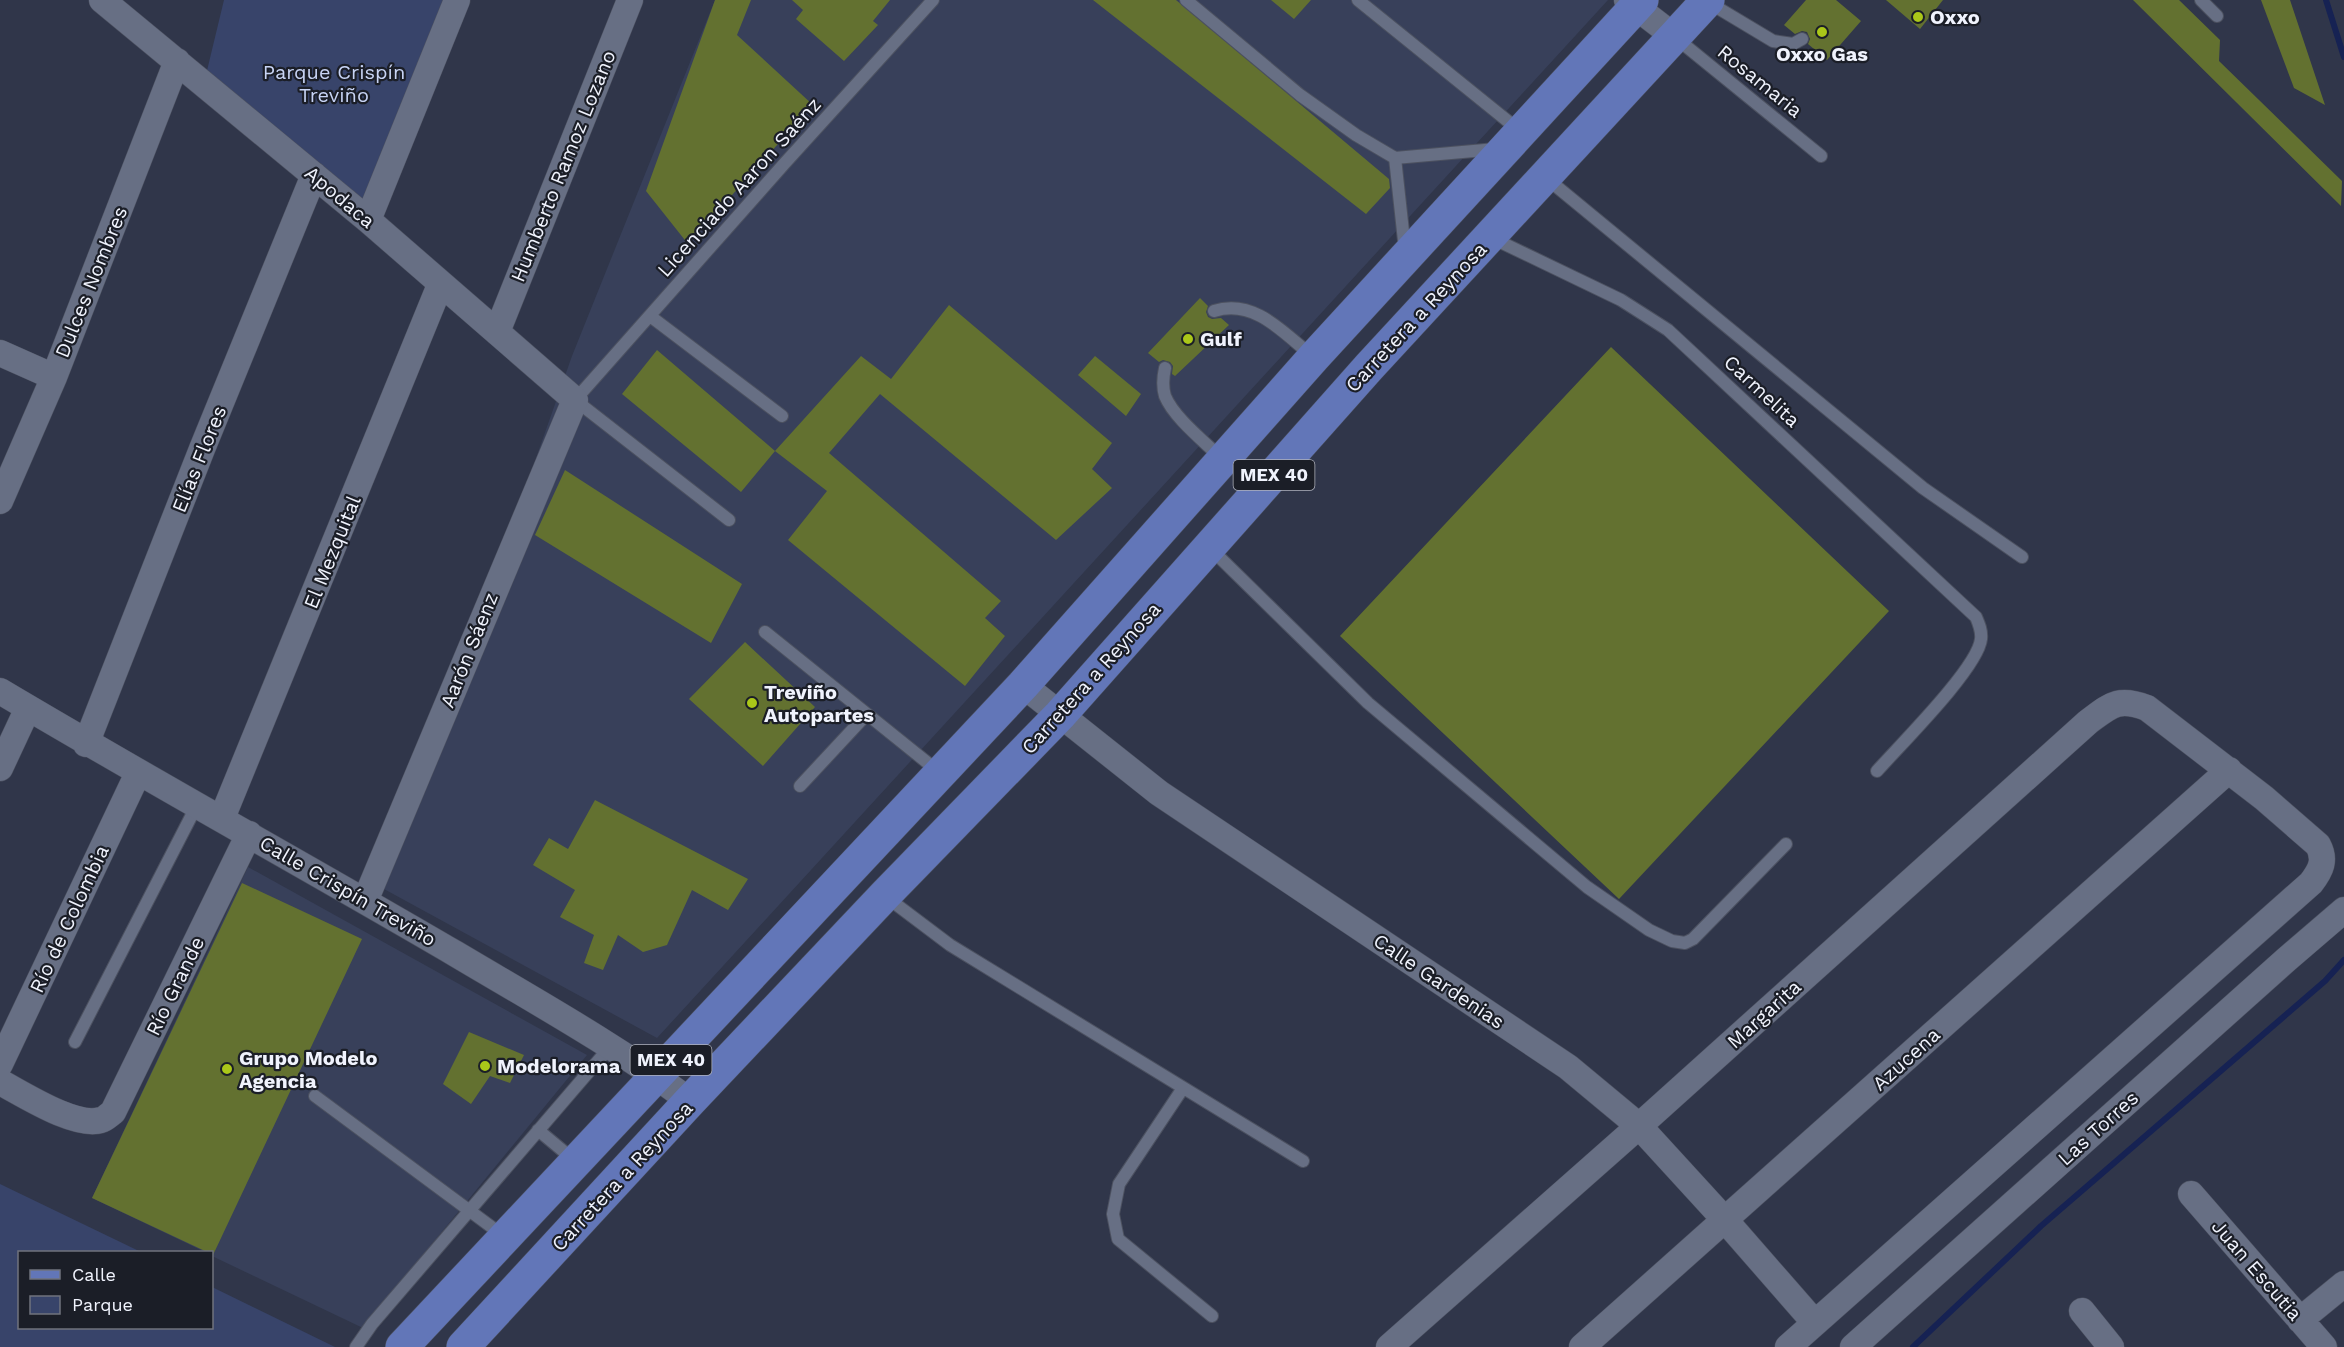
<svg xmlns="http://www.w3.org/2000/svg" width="2344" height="1347" viewBox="0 0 2344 1347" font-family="'Work Sans',sans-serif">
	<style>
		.built { fill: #38405a }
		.green { fill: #38446a }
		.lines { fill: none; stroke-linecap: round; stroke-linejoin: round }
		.stream { stroke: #162253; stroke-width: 6 }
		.building { fill: #637130 }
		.lane-casing { stroke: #4c5160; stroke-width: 14 }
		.street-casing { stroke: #4c5160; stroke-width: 27 }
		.primary-casing { stroke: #4c5160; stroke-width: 34 }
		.lane { stroke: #676f84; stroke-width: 12 }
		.street { stroke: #676f84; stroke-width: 26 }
		.primary { stroke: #6276b8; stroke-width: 33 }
		.poi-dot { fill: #aac719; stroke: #1b1e27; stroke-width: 2 }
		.labels { text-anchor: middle; stroke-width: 4.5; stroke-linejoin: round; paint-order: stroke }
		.shield { fill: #1b1e27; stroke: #b0b3bd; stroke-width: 1.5 }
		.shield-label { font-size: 18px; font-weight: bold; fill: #f0f3fd }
		.poi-label { font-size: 20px; font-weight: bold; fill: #f0f3fd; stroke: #1b1e27; text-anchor: start }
		.park-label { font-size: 20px; fill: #c8d4f5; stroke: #1b1e27 }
		.street-label { font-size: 20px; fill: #f0f3fd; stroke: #1b1e27 }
	</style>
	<rect width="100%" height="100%" fill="#30364a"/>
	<path class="built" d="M715 0H1608L657 1038 384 889 572 356Z
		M248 867 587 1055 363 1328 212 1256V1252H205L92 1198Z"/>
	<path class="green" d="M224 0H457L368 220 204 83Z
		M0 1184 141 1252H20V1328H212V1287L335 1347H0Z"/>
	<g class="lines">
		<path class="stream" d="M2326 0 2344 57
			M1913 1347 2041 1226 2325 981 2344 960"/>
	</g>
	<path class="building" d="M715 0H751L737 35 813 105 688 244 646 191Z
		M792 0H890L873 21 878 25 844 61 796 19 803 10Z
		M1093 0H1176L1389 179 1390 188 1366 214Z
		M1271 0H1311L1294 19Z
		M1806 0H1836L1861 21 1827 60 1808 44 1810 39 1807 32 1802 31 1795 34 1784 25Z
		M1886 0H1943L1920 29Z
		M2133 0H2179L2220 40 2219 61 2342 181 2341 206Z
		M2261 0H2290L2325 105 2294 88Z
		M1200 298 1208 306 1206 312 1208 317 1212 319 1221 318 1229 325 1175 376 1172 374 1173 366 1170 362 1163 360 1159 362 1148 353Z
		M949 305 1112 443 1092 469 1112 488 1056 540 880 394 829 453 1001 601 985 618 1005 636 965 686 788 540 827 491 775 451 861 356 891 379Z
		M1611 347 1889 611 1619 899 1340 636Z
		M657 350 775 451 741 492 622 394Z
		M1095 356 1141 394 1126 416 1078 375Z
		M565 470 742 584 711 643 535 535Z
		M745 642 815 707 763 766 689 699Z
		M595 800 748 879 728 910 692 890 667 945 643 952 618 935 603 970 584 963 594 935 560 917 575 890 533 865 549 838 568 849Z
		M242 883 362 939 213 1255 212 1252H207L92 1198Z
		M469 1032 524 1055 510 1083 490 1076 471 1104 443 1084Z"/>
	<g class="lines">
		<g class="lane-casing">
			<path id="lane" d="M1186 0 1300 95 1356 135 1395 158 1496 149
				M1358 0 1520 131
				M2201 0 2217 16
				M1708 2 1773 41 1793 44 1802 39
				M1676 38 1821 156
				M1395 158 1405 250
				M1545 177 1923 488 2022 557
				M1490 237 1621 300 1668 330 1976 617C1979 624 1982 631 1981 639 1978 668 1899 746 1877 771
				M1214 311C1254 298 1284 333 1313 357
				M650 316 782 416
				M1165 368C1163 377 1162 386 1165 396 1174 418 1205 442 1222 459
				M729 520 575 400 784 164 933 0
				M1210 548 1368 703 1587 887 1649 930 1672 941 1685 943 1693 939 1786 844
				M765 632 939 772
				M800 786 867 714
				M885 896 950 945 1303 1161
				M75 1042 197 805
				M1183 1088 1119 1184 1113 1214 1118 1239 1212 1316
				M315 1096 505 1237
				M538 1130 574 1160
				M356 1347 372 1324 610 1047"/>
		</g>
		<g class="street-casing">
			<path id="street" d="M102 0 368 220 575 400 365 901
				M1627 0 1675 37
				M368 220 457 0
				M497 332 630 0
				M0 353 54 377
				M0 501 54 377 177 61
				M1023 685 1159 793 1568 1067 1639 1126 1725 1220 1815 1323
				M0 691C151 781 304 865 456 954 535 1001 616 1046 690 1101
				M86 744 202 449 314 175
				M0 768 28 708
				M222 818 440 285
				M0 1064 138 773
				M0 1082C23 1094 75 1128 101 1120 105 1119 109 1115 113 1112L249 834
				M2191 1194 2324 1347
				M2082 1311 2111 1347
				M2300 1320 2344 1284
				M1389 1347 1639 1126 2088 722C2111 705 2118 697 2147 708L2264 798 2318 845C2326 860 2321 870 2311 883L1788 1347
				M1582 1347 2229 770
				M1853 1347 2287 959 2344 910"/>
		</g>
		<g class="primary-casing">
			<path id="primary" d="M402 1347 1023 685 1314 357 1642 0
				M463 1347 690 1101 885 895 1060 715 1369 367 1708 0"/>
		</g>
		<use href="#lane" class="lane"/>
		<use href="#street" class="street"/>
		<use href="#primary" class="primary"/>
	</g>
	<g class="poi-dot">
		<circle cx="1918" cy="17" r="6"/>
		<circle cx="1822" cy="32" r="6"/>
		<circle cx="1188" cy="339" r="6"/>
		<circle cx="752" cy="703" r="6"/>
		<circle cx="485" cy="1066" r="6"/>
		<circle cx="227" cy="1069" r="6"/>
	</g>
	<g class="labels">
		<g class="shield">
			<rect x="1233.5" y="460" width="81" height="30" rx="4.5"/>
			<rect x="630.5" y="1045" width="81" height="30" rx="4.5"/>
		</g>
		<g class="shield-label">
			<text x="1274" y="481">MEX 40</text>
			<text x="671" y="1066">MEX 40</text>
		</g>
		<g class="poi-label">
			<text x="1930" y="24">Oxxo</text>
			<text x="1822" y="61" text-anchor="middle">Oxxo Gas</text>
			<text x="1200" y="346">Gulf</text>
			<text x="764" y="699">Treviño<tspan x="764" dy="23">Autopartes</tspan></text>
			<text x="239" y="1065">Grupo Modelo<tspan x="239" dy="23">Agencia</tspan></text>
			<text x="497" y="1073">Modelorama</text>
		</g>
		<g class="park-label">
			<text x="334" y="79">Parque Crispín<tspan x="334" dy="23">Treviño</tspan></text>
		</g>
		<g class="street-label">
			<text transform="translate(1760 81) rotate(39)" y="7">Rosamaria</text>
			<text transform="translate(563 166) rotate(-68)" y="7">Humberto Ramoz Lozano</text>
			<text transform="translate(739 187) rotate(-48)" y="7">Licenciado Aaron Saénz</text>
			<text transform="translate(340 197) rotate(40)" y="7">Apodaca</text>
			<text transform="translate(91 282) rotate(-68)" y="7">Dulces Nombres</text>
			<text transform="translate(1416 317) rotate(-47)" y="7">Carretera a Reynosa</text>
			<text transform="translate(1762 391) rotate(43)" y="7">Carmelita</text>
			<text transform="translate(199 459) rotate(-68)" y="7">Elías Flores</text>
			<text transform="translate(332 552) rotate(-68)" y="7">El Mezquital</text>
			<text transform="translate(469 650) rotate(-68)" y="7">Aarón Sáenz</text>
			<text transform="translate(1091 678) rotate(-48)" y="7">Carretera a Reynosa</text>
			<text transform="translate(348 891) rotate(30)" y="7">Calle Crispín Treviño</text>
			<text transform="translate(69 919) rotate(-65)" y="7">Río de Colombia</text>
			<text transform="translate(1439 981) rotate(34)" y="7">Calle Gardenias</text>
			<text transform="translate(175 986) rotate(-64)" y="7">Río Grande</text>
			<text transform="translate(1764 1014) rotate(-42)" y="7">Margarita</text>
			<text transform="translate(1906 1059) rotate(-42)" y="7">Azucena</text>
			<text transform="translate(2098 1128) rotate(-42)" y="7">Las Torres</text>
			<text transform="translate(622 1176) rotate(-47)" y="7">Carretera a Reynosa</text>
			<text transform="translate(2257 1270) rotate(49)" y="7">Juan Escutia</text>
		</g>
	</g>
	<rect x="18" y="1251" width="195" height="78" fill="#1b1e27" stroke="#70737d" stroke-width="1.5"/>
	<rect x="30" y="1270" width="30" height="9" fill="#6276b8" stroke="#70737d" stroke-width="1.5"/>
	<text x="72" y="1281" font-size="18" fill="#f0f3fd">Calle</text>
	<rect x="30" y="1296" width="30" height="18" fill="#38446a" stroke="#70737d" stroke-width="1.5"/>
	<text x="72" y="1311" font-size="18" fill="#f0f3fd">Parque</text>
</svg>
